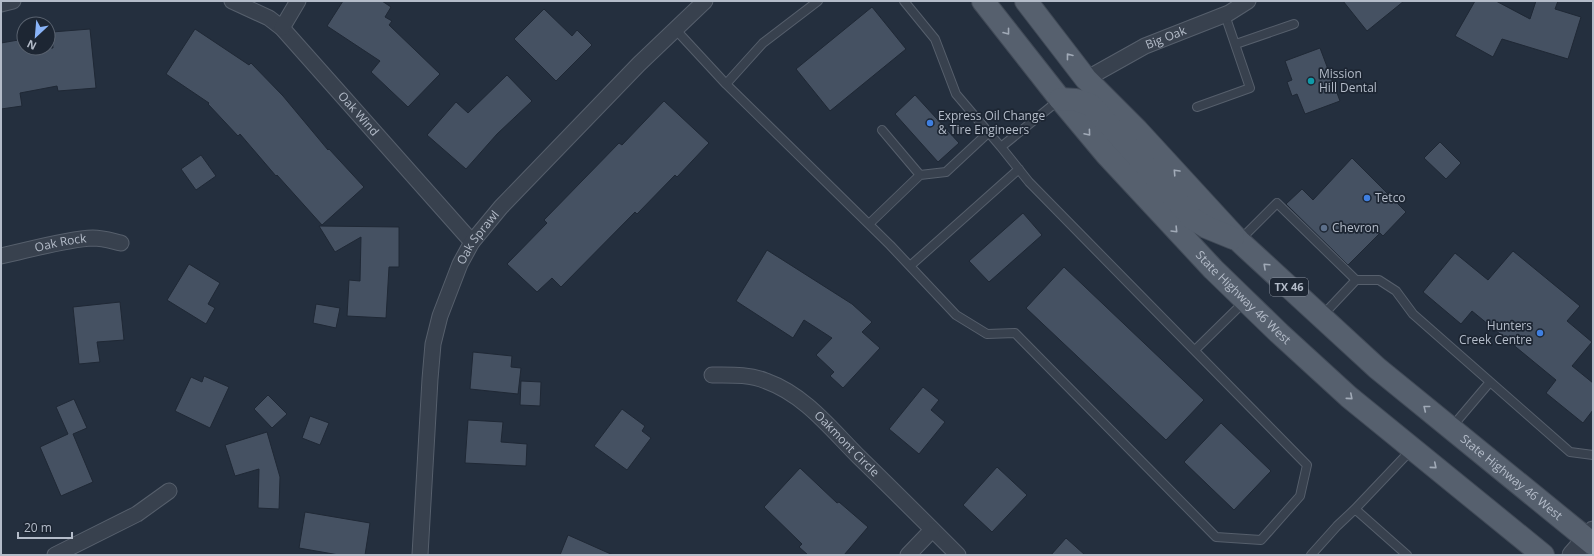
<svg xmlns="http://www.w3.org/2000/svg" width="1594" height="556" viewBox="0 0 1594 556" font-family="'Open Sans',sans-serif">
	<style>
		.building { fill: #455162; stroke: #1f2835 }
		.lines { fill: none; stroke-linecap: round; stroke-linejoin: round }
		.service-casing { stroke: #565f6c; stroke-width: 10 }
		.minor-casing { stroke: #565f6c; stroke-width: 17 }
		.tertiary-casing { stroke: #565f6c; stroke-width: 21 }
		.primary-casing { stroke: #414a57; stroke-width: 24 }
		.service { stroke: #38414e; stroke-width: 8 }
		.minor { stroke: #38414e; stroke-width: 15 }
		.tertiary { stroke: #38414e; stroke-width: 19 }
		.primary { stroke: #56606e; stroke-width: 22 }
		.oneway { stroke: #a1aab7 }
		.culture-dot { fill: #0f9aa8; stroke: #1d2633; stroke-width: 1.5 }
		.shop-dot { fill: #3f7fe0; stroke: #1d2633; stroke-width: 1.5 }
		.service-dot { fill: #5c6f8a; stroke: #1d2633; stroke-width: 1.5 }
		.labels { text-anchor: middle; stroke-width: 3.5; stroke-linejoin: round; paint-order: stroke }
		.shield { fill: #1d2633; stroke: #878f9c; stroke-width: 1 }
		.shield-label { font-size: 11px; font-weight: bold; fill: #b4bcc9 }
		.street-label { font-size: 12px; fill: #b4bcc9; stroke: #1d2633 }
		.poi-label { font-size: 12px; fill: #b4bcc9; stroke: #1d2633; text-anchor: start }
	</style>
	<rect width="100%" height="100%" fill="#242f3e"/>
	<path class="building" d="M343 1H382L391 7 385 17 392 21 389 25 440 74 408 107 371 72 380 61 327 26Z
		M1343 1H1404L1367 31Z
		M1475 1H1496L1530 19 1536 1H1558L1555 9 1581 17 1568 59 1502 39 1493 57 1455 36Z
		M872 7 906 49 830 111 796 69Z
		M544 9 572 36 577 30 592 45 556 81 514 39Z
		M90 29 96 88 58 91 57 86 20 93 22 106 1 109V43L24 39V48H53L52 32Z
		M195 29 249 65 251 63 283 96 328 150 329 149 364 187 322 225 277 175 276 176 240 134 238 136 208 104 209 103 166 74Z
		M1320 48 1340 101 1305 114 1297 94 1292 96 1287 82 1292 80 1285 61Z
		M507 75 532 101 497 134 466 169 427 135 456 102 468 113Z
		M915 95 959 143 938 162 895 114Z
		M664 101 709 143 677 177 675 175 637 214 635 212 561 287 552 278 537 292 507 264 547 223 544 220 619 143 622 145Z
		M1440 142 1461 163 1446 179 1424 158Z
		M201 155 216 176 196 190 181 169Z
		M1352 158 1406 212 1383 236 1380 233 1348 265 1286 204 1302 189 1313 200Z
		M1023 213 1042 235 989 282 969 261Z
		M319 226 399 227V267H389L386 318 347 316 349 280 360 281 361 237 335 252Z
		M767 250 852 304 872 322 862 332 880 348 843 388 830 376 834 372 816 355 832 338 804 320 793 338 736 301Z
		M1513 251 1580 306 1567 321 1592 342 1572 366 1593 383V410L1583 423 1546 393 1556 380 1472 311 1461 324 1423 292 1455 253 1488 280Z
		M189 264 220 283 208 304 215 308 206 324 167 300Z
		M1064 267 1204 400 1166 440 1026 308Z
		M120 302 124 340 97 342 100 362 79 364 73 307Z
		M316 304 340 308 336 328 313 323Z
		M473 352 512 356 511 367 521 368 518 394 470 389Z
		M204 376 229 387 210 428 175 411 191 377 202 382Z
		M521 381 541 382 540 406 520 405Z
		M923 387 939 400 931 410 945 422 919 454 889 429Z
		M268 395 287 414 272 428 254 409Z
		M74 399 87 428 73 434 93 482 61 496 40 447 68 434 56 407Z
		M622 409 645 426 642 431 651 438 627 470 594 446Z
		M310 416 329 423 320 445 302 438Z
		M468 420 503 422 501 442 527 444 526 466 465 463Z
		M1221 423 1271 471 1234 510 1184 462Z
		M267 432 280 477 279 509 258 508 259 469 235 476 225 445Z
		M997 467 1027 495 992 532 963 505Z
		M800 468 837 503 839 502 868 527 844 555H808L799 547 802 544 764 507Z
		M305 512 370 523 365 555H339L299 548Z
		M568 535 613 555H560Z
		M1066 538 1085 555H1051Z"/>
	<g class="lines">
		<g class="service-casing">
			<path id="service" d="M904 1 935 39 956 94 1001 147
				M676 30 726 84 890 245 956 315 987 334 1015 333 1216 537 1261 540 1300 496 1307 465 1029 182 1001 147 1059 100
				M1236 44 1294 24
				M726 84 763 43 818 1
				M1197 107 1250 88 1225 15
				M882 130 920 175
				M869 224 920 175 946 172 989 132
				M1240 240 1277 203 1356 280 1322 316
				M910 266 1019 169
				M1356 280H1379L1396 291 1413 314 1570 452 1593 455
				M1195 350 1245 301
				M1451 428 1490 382
				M1355 509 1412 449
				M1311 555 1337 526 1355 509 1407 555"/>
		</g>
		<g class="minor-casing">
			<g id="minor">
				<path id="s1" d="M232 1 269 18 282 28 472 242"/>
				<path d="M1 4 13 1"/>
				<path d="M282 28 298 1"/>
				<path id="s2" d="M1086 79 1145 46 1229 13 1248 1"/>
				<path id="s3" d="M1 256C29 250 66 239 93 238 103 238 112 241 121 243"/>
				<path id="s4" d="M712 375C731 375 749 374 766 381 805 395 831 429 859 457 892 489 925 522 958 555"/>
				<path d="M55 555 137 514 169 491"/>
				<path id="s5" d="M420 555 430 379 433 344 440 316 460 264 472 242 501 207 639 64 705 1"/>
				<path d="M908 555 932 530"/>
			</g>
		</g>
		<g class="tertiary-casing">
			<path id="tertiary" d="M1572 555 1593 531"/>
		</g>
		<g class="primary-casing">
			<g id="primary">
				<path id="s6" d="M983 1 1060 99 1106 154 1213 269 1279 333 1349 397 1543 555"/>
				<path id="s7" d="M1026 1 1086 79 1137 130 1239 241 1377 368 1593 544"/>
				<path d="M1060 99 1076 100 1091 105 1193 219 1206 227 1233 238"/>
			</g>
		</g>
		<use href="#service" class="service"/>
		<use href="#minor" class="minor"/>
		<use href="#tertiary" class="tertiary"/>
		<use href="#primary" class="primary"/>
	</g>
	<defs><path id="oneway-chevron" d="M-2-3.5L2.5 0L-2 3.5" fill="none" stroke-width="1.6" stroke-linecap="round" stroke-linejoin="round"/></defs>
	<g class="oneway">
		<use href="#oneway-chevron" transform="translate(1007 32) rotate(52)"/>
		<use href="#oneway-chevron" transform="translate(1069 56) rotate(-128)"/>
		<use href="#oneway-chevron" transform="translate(1088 133) rotate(50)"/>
		<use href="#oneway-chevron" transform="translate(1176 172) rotate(-133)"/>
		<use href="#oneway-chevron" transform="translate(1175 230) rotate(46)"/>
		<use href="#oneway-chevron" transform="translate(1266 266) rotate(-137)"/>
		<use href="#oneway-chevron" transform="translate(1350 397) rotate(41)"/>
		<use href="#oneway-chevron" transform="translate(1426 408) rotate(-141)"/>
		<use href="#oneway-chevron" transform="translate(1434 466) rotate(40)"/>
	</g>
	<circle class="culture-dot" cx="1311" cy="81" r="4"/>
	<g class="shop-dot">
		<circle cx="930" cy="123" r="4"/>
		<circle cx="1367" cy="198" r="4"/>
		<circle cx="1540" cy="333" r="4"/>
	</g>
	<circle class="service-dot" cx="1324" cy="228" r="4"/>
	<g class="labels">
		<rect class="shield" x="1270" y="278" width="38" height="18" rx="3"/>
		<g class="shield-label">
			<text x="1289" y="291">TX 46</text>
		</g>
		<g class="street-label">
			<text dy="4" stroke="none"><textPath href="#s2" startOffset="90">Big Oak</textPath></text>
			<text dy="4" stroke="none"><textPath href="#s1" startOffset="172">Oak Wind</textPath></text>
			<text dy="4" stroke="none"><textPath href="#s5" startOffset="328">Oak Sprawl</textPath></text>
			<text dy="4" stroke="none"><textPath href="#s3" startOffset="61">Oak Rock</textPath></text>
			<text dy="4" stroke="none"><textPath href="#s6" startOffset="395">State Highway 46 West</textPath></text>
			<text dy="4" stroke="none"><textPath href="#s4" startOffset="158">Oakmont Circle</textPath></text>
			<text dy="4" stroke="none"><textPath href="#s7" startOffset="682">State Highway 46 West</textPath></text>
		</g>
		<g class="poi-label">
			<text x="1319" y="78">Mission<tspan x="1319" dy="14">Hill Dental</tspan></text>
			<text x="938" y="120">Express Oil Change<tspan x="938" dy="14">&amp; Tire Engineers</tspan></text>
			<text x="1375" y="202">Tetco</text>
			<text x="1332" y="232">Chevron</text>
			<text x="1532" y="330" text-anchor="end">Hunters<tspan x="1532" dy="14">Creek Centre</tspan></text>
		</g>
	</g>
	<rect width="1594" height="556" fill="none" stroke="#b4bcc9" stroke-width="4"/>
	<g transform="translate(36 36) rotate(206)"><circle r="19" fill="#1d2633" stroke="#59626f"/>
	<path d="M0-3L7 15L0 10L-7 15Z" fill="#8ab4f8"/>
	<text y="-6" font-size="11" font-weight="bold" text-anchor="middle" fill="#b4bcc9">N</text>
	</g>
	<path d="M18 532v6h54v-6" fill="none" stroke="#b4bcc9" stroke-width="2"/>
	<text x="24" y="532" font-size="12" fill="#b4bcc9" stroke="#1d2633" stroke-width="3" paint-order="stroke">20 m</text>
</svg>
